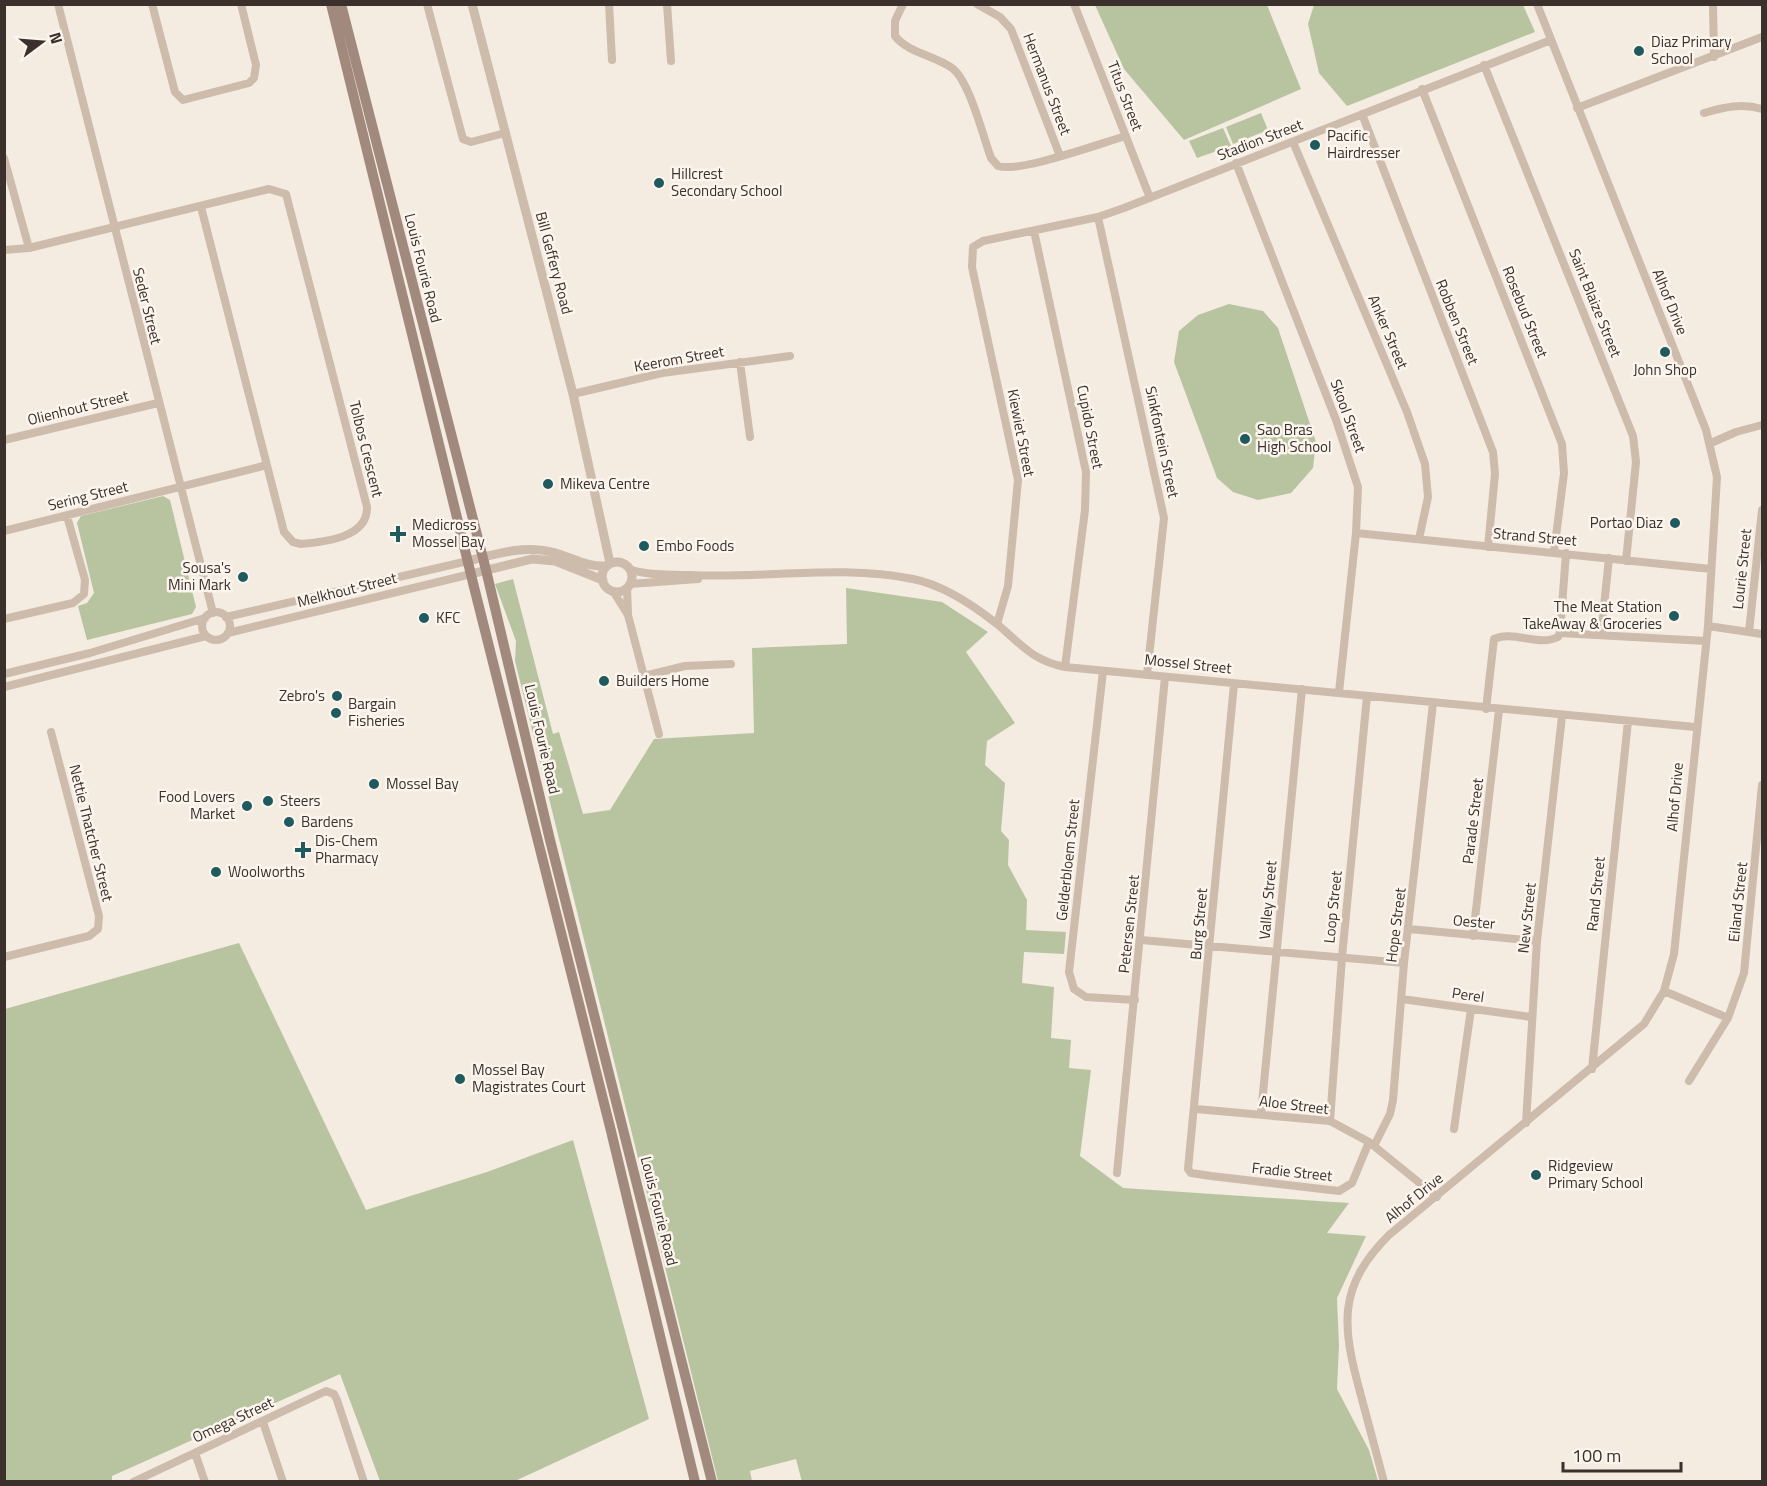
<svg xmlns="http://www.w3.org/2000/svg" width="1767" height="1486" viewBox="0 0 1767 1486" font-family="'Titillium Web',sans-serif">
	<style>
		.green { fill: #b8c4a0 }
		.lines { fill: none; stroke-linecap: round; stroke-linejoin: round }
		.minor { stroke: #cdbbac; stroke-width: 8 }
		.tertiary { stroke: #cdbbac; stroke-width: 9 }
		.secondary { stroke: #a18a7d; stroke-width: 10 }
		.poi-dot { fill: #1f5a5e; stroke: #fbf5ee; stroke-width: 2 }
		.labels { text-anchor: middle; stroke-width: 5; stroke-linejoin: round; paint-order: stroke }
		.poi-label { font-size: 15px; fill: #3b302b; stroke: #fbf5ee; text-anchor: start }
		.street-label { font-size: 15px; fill: #3b302b; stroke: #fbf5ee }
	</style>
	<rect width="100%" height="100%" fill="#f4ebe1"/>
	<path class="green" d="M1095 5H1267L1301 89 1184 140 1124 69Z
		M1523 5 1535 32 1347 106 1319 73 1308 24 1314 5Z
		M1261 113 1268 130 1233 144 1226 127Z
		M1223 128 1231 146 1197 158 1189 141Z
		M1229 304 1263 311 1278 328 1316 442 1313 468 1291 493 1258 500 1233 492 1217 478 1174 362 1179 331 1198 315Z
		M163 496 170 500 196 607 192 614 87 640 78 606 87 603 94 593 77 523 81 516Z
		M513 579 553 734 559 732 583 814 610 810 654 739 754 733 752 648 847 644 846 588 942 602 988 632 966 652 1015 723 987 741 985 765 1005 783 1001 831 1009 840 1008 865 1027 900 1026 930 1066 932 1064 954 1024 952 1022 983 1054 987 1051 1038 1071 1040 1069 1068 1091 1070 1080 1156 1123 1188 1349 1203 1327 1233 1366 1236 1337 1298 1339 1346 1337 1389 1369 1450 1378 1481 802 1482 796 1459 750 1471 752 1481H718L515 661 516 641 495 584Z
		M239 943 366 1210 487 1172 573 1140 649 1419 515 1481H380L340 1374 112 1476V1481H5V1009Z"/>
	<g class="lines">
		<path class="minor" d="M58 4 213 613
			M152 4 175 92 183 100 249 83 254 78 256 65 241 4
			M427 4 463 139 471 142 505 133
			M609 4 612 60
			M667 4 671 61
			M903 4 895 21V36C908 53 934 55 952 68 969 80 983 136 991 158L998 166C1020 173 1101 143 1126 136
			M977 4 1000 17 1011 29 1060 156
			M1074 4 1150 198
			M1713 4 1714 57
			M1484 65 1633 436 1636 462 1626 561
			M1422 89 1562 444 1564 473 1554 552
			M1577 108 1762 37
			M1704 113C1724 107 1742 103 1762 109
			M1362 114 1493 452 1495 474 1488 547
			M1293 142 1407 412 1425 464 1428 497 1419 539
			M4 158 29 248
			M1236 163 1336 420 1358 487 1356 533 1339 692
			M1098 217 1164 518 1147 675
			M1034 231 1086 472 1085 510 1065 667
			M4 250 29 248 269 189 286 194 367 507C368 538 324 542 301 544L293 542 284 532 201 207
			M740 362 750 437
			M573 394 662 373 790 356
			M4 440 158 403
			M1711 443 1736 432 1762 425
			M4 531 267 465
			M1356 533 1711 569
			M631 570C651 576 670 574 690 575 763 579 840 564 913 579 943 585 973 605 997 624 1022 645 1032 660 1065 667L1695 727
			M630 584 698 579
			M627 588 628 614
			M613 591 628 615 659 734
			M202 626a14 14 0 1 1 28 0a14 14 0 1 1-28 0Z
			M226 617 468 561
			M4 619 73 603 84 594 85 580 67 516
			M997 624 1008 586 1018 480 972 267 973 247 983 241 1098 217 1124 208 1551 40
			M1708 626 1762 634
			M1749 632 1762 510
			M228 633 471 574
			M1560 633 1706 641
			M1601 635 1609 558
			M1103 671 1069 972 1074 989 1086 997 1135 1000
			M4 674 90 653 205 618
			M644 676 685 666 731 664
			M1234 684 1188 1169 1191 1173 1211 1176 1339 1191 1352 1183 1369 1142
			M4 687 206 636
			M1486 709 1494 639C1514 630 1538 647 1558 637L1560 633 1566 553
			M1409 929 1537 941
			M1473 936 1499 710
			M1141 940 1404 963
			M4 957 89 936 98 929 99 916 51 732
			M1664 991 1728 1018
			M1402 999 1531 1017
			M1592 1069 1628 721
			M1689 1081 1728 1018 1744 973 1762 785
			M1196 1109 1330 1121 1369 1142 1437 1197
			M1261 1114 1302 689
			M1330 1121 1342 957 1367 696
			M1526 1123 1537 941 1562 716
			M1454 1129 1471 1009
			M1374 1146 1390 1114 1393 1100 1404 963 1433 703
			M1117 1173 1165 677
			M263 1422 283 1482
			M195 1453 205 1482
			M133 1482 326 1391 334 1394 337 1400 364 1482
			M1384 1482C1376 1452 1368 1422 1360 1392 1342 1326 1337 1287 1389 1235L1644 1024 1664 991 1674 954 1708 626 1717 477 1706 430 1537 4"/>
		<path class="tertiary" d="M472 4 573 394 610 563
			M468 561C496 554 524 545 552 552 572 557 585 567 606 566
			M602 577a15 15 0 1 1 30 0a15 15 0 1 1-30 0Z
			M471 574 532 559 555 561 603 580"/>
		<path class="secondary" d="M331 4 475 591 611 1131 695 1482
			M341 4 486 570 550 840 712 1482"/>
	</g>
	<g class="poi-dot">
		<circle cx="1639" cy="51" r="6"/>
		<circle cx="1315" cy="145" r="6"/>
		<circle cx="659" cy="183" r="6"/>
		<circle cx="1665" cy="352" r="6"/>
		<circle cx="1245" cy="439" r="6"/>
		<circle cx="548" cy="484" r="6"/>
		<circle cx="1675" cy="523" r="6"/>
		<path d="M395 525h6v6h6v6h-6v6h-6v-6h-6v-6h6z"/>
		<circle cx="644" cy="546" r="6"/>
		<circle cx="243" cy="577" r="6"/>
		<circle cx="1674" cy="616" r="6"/>
		<circle cx="424" cy="618" r="6"/>
		<circle cx="604" cy="681" r="6"/>
		<circle cx="337" cy="696" r="6"/>
		<circle cx="336" cy="713" r="6"/>
		<circle cx="374" cy="784" r="6"/>
		<circle cx="268" cy="801" r="6"/>
		<circle cx="247" cy="806" r="6"/>
		<circle cx="289" cy="822" r="6"/>
		<path d="M300 841h6v6h6v6h-6v6h-6v-6h-6v-6h6z"/>
		<circle cx="216" cy="872" r="6"/>
		<circle cx="460" cy="1079" r="6"/>
		<circle cx="1536" cy="1175" r="6"/>
	</g>
	<g class="labels">
		<g class="poi-label">
			<text x="1651" y="47">Diaz Primary<tspan x="1651" dy="17">School</tspan></text>
			<text x="1327" y="141">Pacific<tspan x="1327" dy="17">Hairdresser</tspan></text>
			<text x="671" y="179">Hillcrest<tspan x="671" dy="17">Secondary School</tspan></text>
			<text x="1665" y="375" text-anchor="middle">John Shop</text>
			<text x="1257" y="435">Sao Bras<tspan x="1257" dy="17">High School</tspan></text>
			<text x="560" y="489">Mikeva Centre</text>
			<text x="1663" y="528" text-anchor="end">Portao Diaz</text>
			<text x="412" y="530">Medicross<tspan x="412" dy="17">Mossel Bay</tspan></text>
			<text x="656" y="551">Embo Foods</text>
			<text x="231" y="573" text-anchor="end">Sousa's<tspan x="231" dy="17">Mini Mark</tspan></text>
			<text x="1662" y="612" text-anchor="end">The Meat Station<tspan x="1662" dy="17">TakeAway &amp; Groceries</tspan></text>
			<text x="436" y="623">KFC</text>
			<text x="616" y="686">Builders Home</text>
			<text x="325" y="701" text-anchor="end">Zebro's</text>
			<text x="348" y="709">Bargain<tspan x="348" dy="17">Fisheries</tspan></text>
			<text x="386" y="789">Mossel Bay</text>
			<text x="235" y="802" text-anchor="end">Food Lovers<tspan x="235" dy="17">Market</tspan></text>
			<text x="280" y="806">Steers</text>
			<text x="301" y="827">Bardens</text>
			<text x="315" y="846">Dis-Chem<tspan x="315" dy="17">Pharmacy</tspan></text>
			<text x="228" y="877">Woolworths</text>
			<text x="472" y="1075">Mossel Bay<tspan x="472" dy="17">Magistrates Court</tspan></text>
			<text x="1548" y="1171">Ridgeview<tspan x="1548" dy="17">Primary School</tspan></text>
		</g>
		<g class="street-label">
			<text transform="translate(1047 84) rotate(69)" y="5">Hermanus Street</text>
			<text transform="translate(1125 96) rotate(69)" y="5">Titus Street</text>
			<text transform="translate(1260 140) rotate(-21)" y="5">Stadion Street</text>
			<text transform="translate(554 263) rotate(75)" y="5">Bill Geffery Road</text>
			<text transform="translate(423 268) rotate(76)" y="5">Louis Fourie Road</text>
			<text transform="translate(1670 302) rotate(68)" y="5">Alhof Drive</text>
			<text transform="translate(1595 303) rotate(68)" y="5">Saint Blaize Street</text>
			<text transform="translate(147 306) rotate(76)" y="5">Seder Street</text>
			<text transform="translate(1525 312) rotate(68)" y="5">Rosebud Street</text>
			<text transform="translate(1457 322) rotate(68)" y="5">Robben Street</text>
			<text transform="translate(1388 332) rotate(67)" y="5">Anker Street</text>
			<text transform="translate(679 359) rotate(-10)" y="5">Keerom Street</text>
			<text transform="translate(78 408) rotate(-14)" y="5">Olienhout Street</text>
			<text transform="translate(1348 416) rotate(70)" y="5">Skool Street</text>
			<text transform="translate(1090 427) rotate(79)" y="5">Cupido Street</text>
			<text transform="translate(1021 433) rotate(79)" y="5">Kiewiet Street</text>
			<text transform="translate(1162 442) rotate(78)" y="5">Sinkfontein Street</text>
			<text transform="translate(366 449) rotate(76)" y="5">Tolbos Crescent</text>
			<text transform="translate(88 496) rotate(-14)" y="5">Sering Street</text>
			<text transform="translate(1535 537) rotate(5)" y="5">Strand Street</text>
			<text transform="translate(1742 569) rotate(-84)" y="5">Lourie Street</text>
			<text transform="translate(347 590) rotate(-14)" y="5">Melkhout Street</text>
			<text transform="translate(1188 664) rotate(6)" y="5">Mossel Street</text>
			<text transform="translate(542 739) rotate(77)" y="5">Louis Fourie Road</text>
			<text transform="translate(1675 797) rotate(-85)" y="5">Alhof Drive</text>
			<text transform="translate(1473 821) rotate(-83)" y="5">Parade Street</text>
			<text transform="translate(91 833) rotate(76)" y="5">Nettie Thatcher Street</text>
			<text transform="translate(1068 860) rotate(-84)" y="5">Gelderbloem Street</text>
			<text transform="translate(1596 894) rotate(-84)" y="5">Rand Street</text>
			<text transform="translate(1268 900) rotate(-85)" y="5">Valley Street</text>
			<text transform="translate(1738 902) rotate(-84)" y="5">Eiland Street</text>
			<text transform="translate(1333 907) rotate(-84)" y="5">Loop Street</text>
			<text transform="translate(1527 918) rotate(-84)" y="5">New Street</text>
			<text transform="translate(1474 922) rotate(5)" y="5">Oester</text>
			<text transform="translate(1129 924) rotate(-84)" y="5">Petersen Street</text>
			<text transform="translate(1199 924) rotate(-85)" y="5">Burg Street</text>
			<text transform="translate(1396 925) rotate(-83)" y="5">Hope Street</text>
			<text transform="translate(1468 995) rotate(8)" y="5">Perel</text>
			<text transform="translate(1294 1105) rotate(7)" y="5">Aloe Street</text>
			<text transform="translate(1292 1172) rotate(6)" y="5">Fradie Street</text>
			<text transform="translate(1414 1198) rotate(-39)" y="5">Alhof Drive</text>
			<text transform="translate(659 1211) rotate(76)" y="5">Louis Fourie Road</text>
			<text transform="translate(233 1420) rotate(-25)" y="5">Omega Street</text>
		</g>
	</g>
	<rect width="1767" height="1486" fill="none" stroke="#3b302b" stroke-width="12"/>
	<g transform="translate(42 42) rotate(74)" stroke="#fbf5ee" stroke-width="4.5" paint-order="stroke">
	<path d="M0-4.5L10 22L0 15L-10 22Z" fill="#3b302b"/>
	<text y="-9" font-size="16" font-weight="bold" text-anchor="middle" fill="#3b302b">N</text>
	</g>
	<path d="M1563 1462v9h118v-9" fill="none" stroke="#3b302b" stroke-width="3"/>
	<text x="1572" y="1462" font-size="18" fill="#3b302b" stroke="#fbf5ee" stroke-width="4.5" paint-order="stroke">100 m</text>
</svg>
